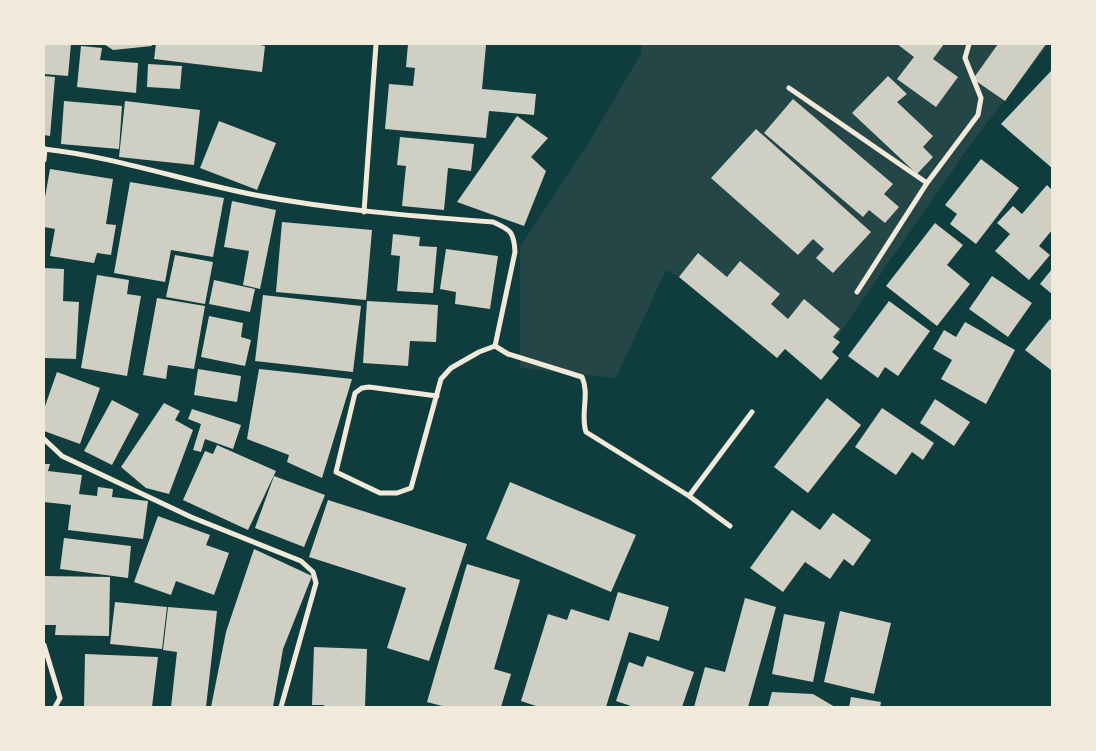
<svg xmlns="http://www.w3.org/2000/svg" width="1096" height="751" viewBox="0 0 1096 751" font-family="'Asap Condensed',sans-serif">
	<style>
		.green { fill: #244646 }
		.building { fill: #cfcfc3 }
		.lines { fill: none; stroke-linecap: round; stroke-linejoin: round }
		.minor { stroke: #f1e9da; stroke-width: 5 }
	</style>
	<rect width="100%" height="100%" fill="#0f3d3e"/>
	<path class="green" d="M642 44H1049L973 141 823 357 666 270 616 378 520 368V247L587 145 641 54Z"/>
	<path class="building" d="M44 44H71L68 76 44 74Z
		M104 44H151L152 46 113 50Z
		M156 44H255L265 46 262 72 154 59Z
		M408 44 486 45 482 89 536 94 534 115 489 111 486 138 385 129 389 84 413 86 415 68 406 67Z
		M897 44H944L933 59 958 77 936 107 897 79 914 57Z
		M998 44H1046L1005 101 973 79Z
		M81 46 102 48 100 60 138 63 136 93 77 87Z
		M148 64 182 66 180 89 147 87Z
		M1052 70V168L1001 124Z
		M44 76 55 77 50 136 44 135Z
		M888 76 907 94 897 102 933 136 923 147 933 157 917 174 852 113Z
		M793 99 893 184 884 194 899 207 885 223 869 210 863 217 764 133Z
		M64 101 122 106 119 149 61 144Z
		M125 101 200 110 194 165 119 157Z
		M517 116 548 138 531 157 546 171 524 226 457 202Z
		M219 121 276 143 257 190 200 168Z
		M756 129 871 232 833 273 816 258 824 249 813 239 798 255 711 178Z
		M400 137 474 144 471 171 448 168 444 210 402 206 406 166 397 165Z
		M981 159 1019 188 976 244 950 224 957 214 945 205Z
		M50 169 113 179 106 224 116 225 111 255 97 253 94 263 50 256 55 229 44 227V203Z
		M130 182 224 198 213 257 171 250 165 282 114 273Z
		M1047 185 1052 190V230L1039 246 1050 255 1029 280 995 251 1010 234 997 223 1013 206 1022 214Z
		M232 201 276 210 260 289 243 285 249 251 224 247Z
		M282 222 372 230 366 300 276 292Z
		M935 223 963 245 947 265 970 284 937 326 886 286Z
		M393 234 420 237 419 246 437 247 433 293 397 291 400 256 391 255Z
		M446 249 498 256 490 309 455 304 456 292 440 289Z
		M698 253 727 277 740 261 780 294 771 304 788 319 804 299 840 329 833 337 840 342 832 352 839 358 821 380 785 349 777 358 679 277Z
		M175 255 213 262 205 304 166 297Z
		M44 268 64 269 63 301 79 302 76 359 44 358Z
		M1052 269V294L1040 284Z
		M97 275 129 280 127 294 141 296 127 376 81 368Z
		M992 276 1032 303 1008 337 969 309Z
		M214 280 255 289 250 312 209 304Z
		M263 295 361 306 353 372 255 361Z
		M157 298 205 306 194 369 168 365 166 379 143 375Z
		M367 301 438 305 436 342 410 341 408 366 363 363Z
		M889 301 930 331 898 376 885 367 878 378 848 356Z
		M209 316 243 323 241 337 251 340 245 366 201 357Z
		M1050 319 1052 321V368L1051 370 1025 350Z
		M965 322 1015 350 986 404 941 379 952 360 933 349 944 330 956 337Z
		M198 369 241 376 237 402 194 395Z
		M259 369 352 379 322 478 287 462 289 455 247 439Z
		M57 372 100 388 80 444 44 431V409Z
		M827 398 861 425 808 493 774 467Z
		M935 399 970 422 954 446 920 423Z
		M112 400 139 414 112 465 84 451Z
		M164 403 180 411 175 420 193 430 169 494 146 488 121 467Z
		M882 408 934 443 923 460 912 452 896 475 855 447Z
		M192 409 241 425 233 449 205 439 201 452 193 450 201 424 188 419Z
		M217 445 276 471 248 530 183 500 205 451 213 454Z
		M44 464H50L48 471 82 475 79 494 97 496 98 487 113 489 112 497 148 501 143 539 68 530 71 505 44 502Z
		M274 476 325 495 304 547 255 528Z
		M510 482 636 535 611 592 486 539Z
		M328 500 467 544 429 661 387 648 406 588 309 557Z
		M792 510 820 530 833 513 871 540 853 566 844 559 830 579 805 562 783 592 750 568Z
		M158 516 210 535 206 545 229 553 214 595 176 581 171 595 134 582Z
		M64 538 131 546 128 578 60 569Z
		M254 549 312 576 283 649 273 707H211L226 632Z
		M467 564 520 580 494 669 511 674 501 707H446L427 702Z
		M44 576 110 577 109 636 55 635 56 625H44Z
		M618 592 669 607 659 641 629 632 606 707H539L521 701 548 614 567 620 571 609 609 621Z
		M745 598 776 607 748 707H694L705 667 725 672Z
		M115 602 167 607 162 649 110 644Z
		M168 607 217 611 206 707H171L177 652 163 650Z
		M840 611 891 623 874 694 824 682Z
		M784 614 825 622 813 682 772 674Z
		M314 647 367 649 365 707H324V705H312Z
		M85 654 158 657 152 707H84Z
		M647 656 694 672 682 707H634L616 701 629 662 643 667Z
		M772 692 813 694 835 707H768Z
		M851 697 881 702 880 707H849Z"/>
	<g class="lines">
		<path class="minor" d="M789 88 927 183
			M44 149C116 157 184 181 255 195 334 210 413 216 493 222 511 230 514 232 515 252L495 346 508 354 582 377C590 394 580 414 586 432L689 496 730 526
			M44 160 45 149
			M364 212 376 44
			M857 292 927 183 978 115 981 98 965 58 969 44
			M437 396 369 387 362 388 355 393 336 472 380 493H397L411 488 441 379 451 368 479 352 495 346
			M44 439 62 456 191 517 301 561 313 572 316 583 281 707
			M689 496 752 412
			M44 645 60 698 55 707"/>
	</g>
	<rect width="1096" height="751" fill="none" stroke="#f1e9da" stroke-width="90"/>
</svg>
